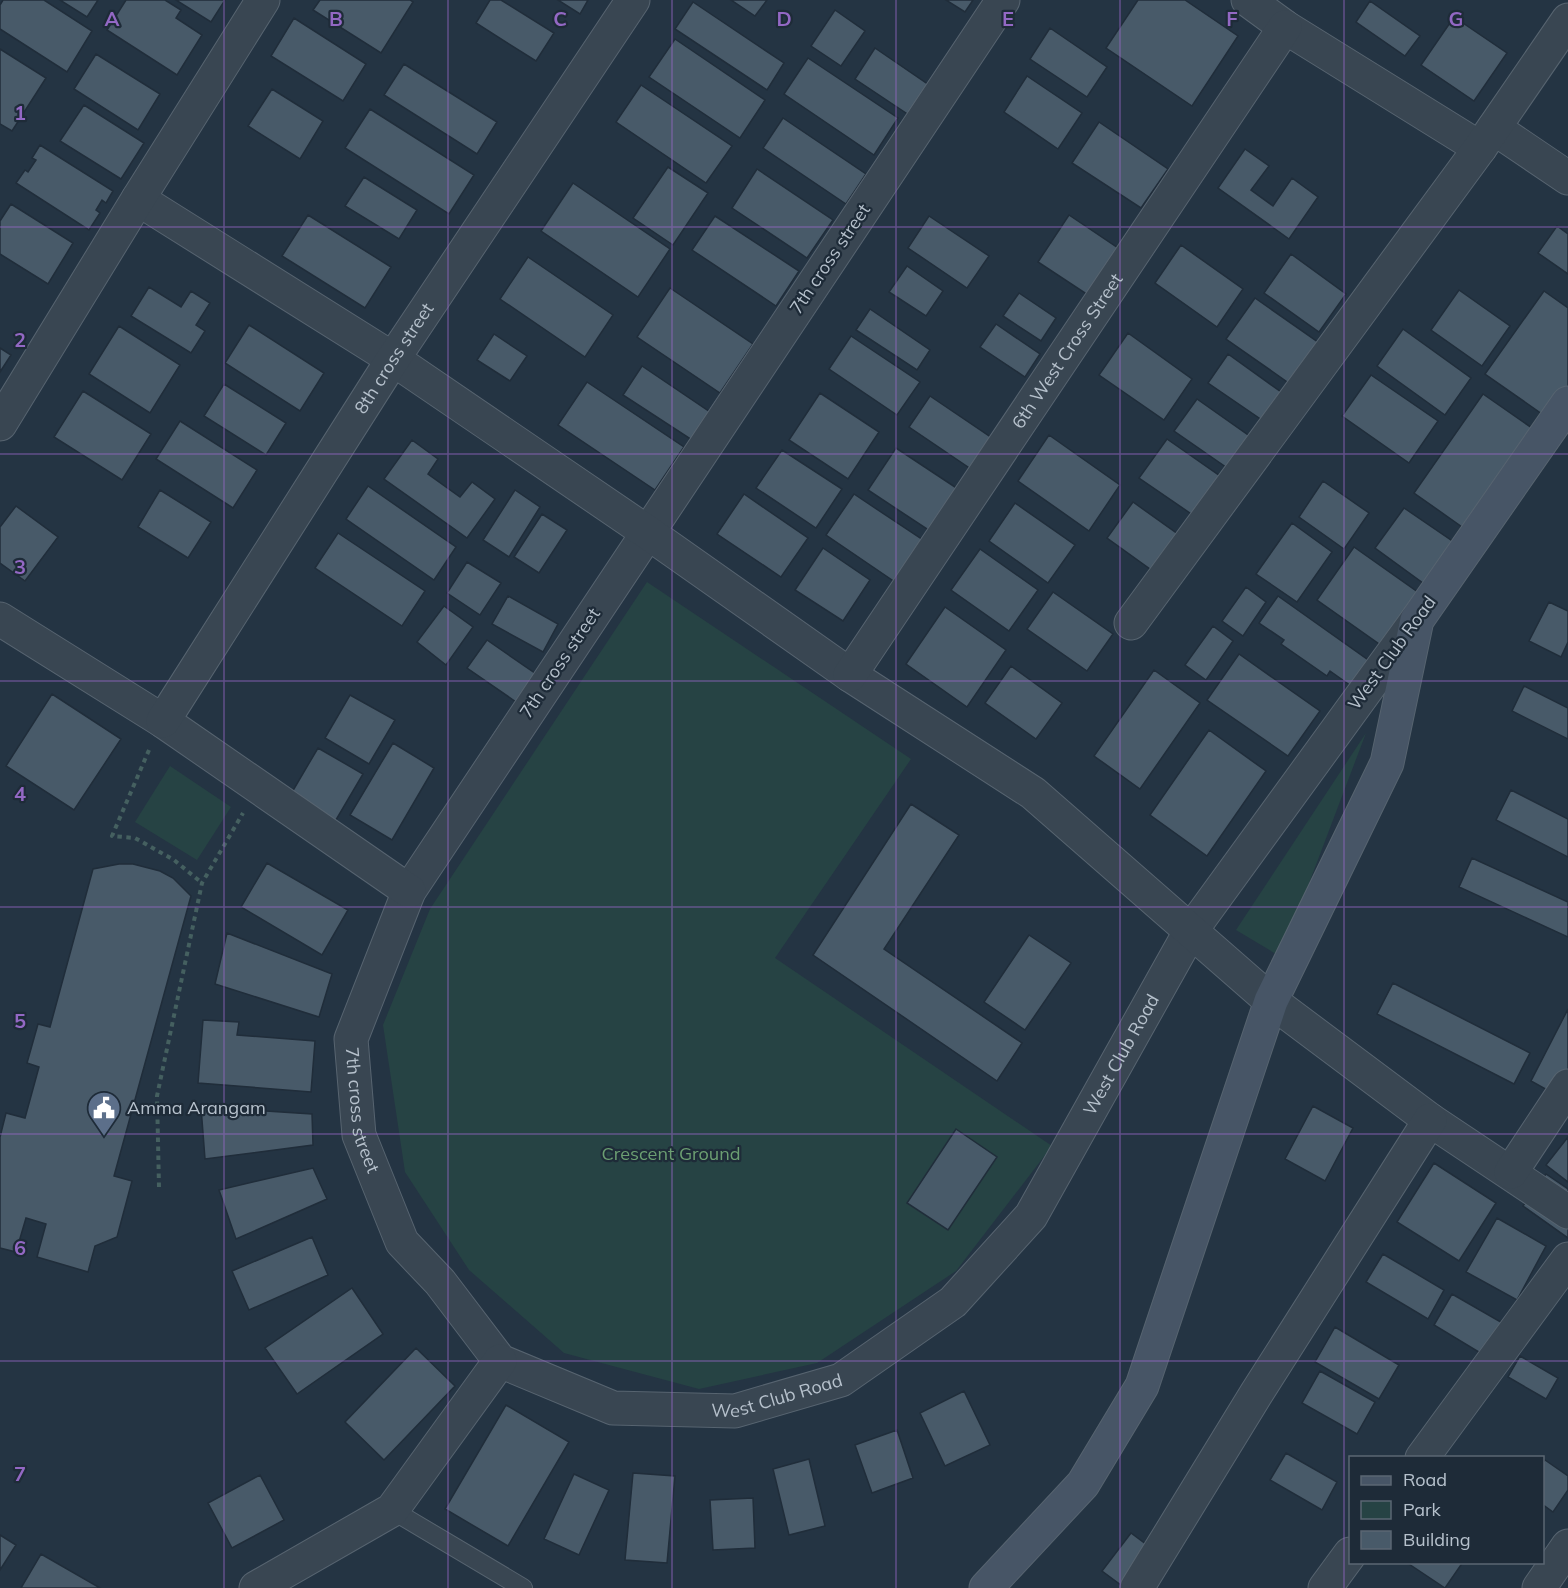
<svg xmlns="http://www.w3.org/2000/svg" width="1568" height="1588" viewBox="0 0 1568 1588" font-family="Mulish,sans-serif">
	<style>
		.green { fill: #264344 }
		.building { fill: #485a69; stroke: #202d3a; stroke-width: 1.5 }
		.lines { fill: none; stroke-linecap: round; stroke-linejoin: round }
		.lane-casing { stroke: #576470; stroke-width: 20 }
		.street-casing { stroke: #576470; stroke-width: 35 }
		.secondary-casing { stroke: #576470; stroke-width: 35 }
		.path { stroke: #456060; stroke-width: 4; stroke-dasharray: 4.5 4.5; stroke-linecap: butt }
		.lane { stroke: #394652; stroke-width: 18 }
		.street { stroke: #394652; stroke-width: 33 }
		.secondary { stroke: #475566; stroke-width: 33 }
		.grid { fill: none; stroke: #9368c4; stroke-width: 1.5; stroke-opacity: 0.55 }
		.labels { text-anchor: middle; stroke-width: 4.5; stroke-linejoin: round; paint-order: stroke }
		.street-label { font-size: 18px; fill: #b6c1cc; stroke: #1e2b38 }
		.poi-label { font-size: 18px; fill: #b6c1cc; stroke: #1e2b38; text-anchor: start }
		.park-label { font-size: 18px; fill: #6c9f72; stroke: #1e2b38 }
		.grid-label { font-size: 20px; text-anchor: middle; font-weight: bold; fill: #9368c4; stroke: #1e2b38; stroke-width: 4.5; stroke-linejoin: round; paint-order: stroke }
	</style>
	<rect width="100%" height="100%" fill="#243443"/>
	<path class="green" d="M647 582 911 759 775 958 1052 1146 956 1271 817 1363 699 1389 564 1353 469 1270 405 1172 383 1025 430 909Z
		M1366 733 1281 957 1236 930Z
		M170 766 231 807 197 860 135 822Z"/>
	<path class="building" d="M3 0H44L92 31 67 72 0 29V5Z
		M60 0H98L87 17Z
		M126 0H165L181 10 176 18 202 35 177 75 107 30Z
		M176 0H225L211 22Z
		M320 0H410L413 2 381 53 313 10Z
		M490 0H501L554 33 536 61 476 23Z
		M558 0H588L580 14Z
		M731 0H767L755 16Z
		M946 0H973L965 12Z
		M1138 0H1185L1238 36 1192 106 1106 48Z
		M1370 1 1420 36 1405 56 1356 22Z
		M693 2 784 63 767 90 675 29Z
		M835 10 865 31 841 66 811 46Z
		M1454 17 1507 53 1474 101 1421 65Z
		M294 18 366 64 343 101 271 56Z
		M1050 28 1107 67 1087 97 1030 59Z
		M675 39 765 100 740 138 649 77Z
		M875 48 929 85 909 115 855 79Z
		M0 49 46 78 12 131 0 124Z
		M96 54 160 94 138 130 74 89Z
		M808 58 898 118 874 155 784 94Z
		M404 64 497 122 477 154 384 95Z
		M1027 76 1082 113 1058 149 1004 112Z
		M641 85 732 146 706 183 616 122Z
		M272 89 323 121 300 159 248 126Z
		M84 105 144 143 121 179 60 141Z
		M370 109 474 175 449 214 345 148Z
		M783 118 866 174 846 204 763 148Z
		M1099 122 1168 169 1141 208 1072 163Z
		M40 145 113 191 106 203 102 200 96 210 100 213 89 230 16 183 25 170 28 172 36 160 32 158Z
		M1245 149 1269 166 1251 190 1273 206 1292 178 1318 197 1289 239 1218 188Z
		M668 167 708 193 673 245 633 218Z
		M757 169 833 220 807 258 732 208Z
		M364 177 417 210 399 239 345 206Z
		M573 183 670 249 638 297 541 231Z
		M11 204 73 243 48 284 0 254V221Z
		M308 215 391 267 365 308 282 256Z
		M1069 215 1118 248 1088 295 1038 262Z
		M715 216 799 271 776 306 692 250Z
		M929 216 989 256 967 288 908 248Z
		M1557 226 1568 234V274L1538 253Z
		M1181 245 1243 289 1217 327 1155 283Z
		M1291 254 1346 294 1319 332 1264 293Z
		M528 257 613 315 585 357 500 299Z
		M907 266 943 291 926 316 889 292Z
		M149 287 181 307 191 291 210 303 196 325 205 331 191 353 131 316Z
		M670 288 753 344 720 393 637 337Z
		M1459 290 1510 326 1482 366 1431 330Z
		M1544 291 1568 308V398L1552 421 1485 374Z
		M1019 293 1056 318 1041 341 1003 316Z
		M1255 298 1322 345 1293 386 1226 339Z
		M870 309 930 350 917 370 856 330Z
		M996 324 1040 354 1025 377 980 347Z
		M249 325 324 373 300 411 225 363Z
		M119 326 180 365 150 413 89 374Z
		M1403 329 1471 378 1445 415 1377 366Z
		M1128 333 1192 379 1164 420 1099 375Z
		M494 334 527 356 510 381 477 360Z
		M851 336 920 382 897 415 829 369Z
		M0 348 11 355 0 372Z
		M1228 354 1281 392 1262 420 1208 383Z
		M642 366 710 412 692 440 623 395Z
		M1371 375 1438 421 1409 463 1342 416Z
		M587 382 684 447 655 490 558 425Z
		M224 384 286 423 266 455 204 416Z
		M83 391 151 434 122 480 54 437Z
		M820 393 879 432 848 479 789 440Z
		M1483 394 1542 435 1472 534 1414 493Z
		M930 396 992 438 971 469 909 427Z
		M1197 399 1258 442 1236 474 1174 431Z
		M180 421 257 470 233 508 156 459Z
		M1049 435 1120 485 1089 531 1018 481Z
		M1167 439 1230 483 1203 522 1139 478Z
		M412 440 438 459 428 474 460 497 472 482 495 499 467 538 384 479Z
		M896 448 958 489 930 531 868 490Z
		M782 450 842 489 816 528 756 488Z
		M1323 481 1369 513 1344 549 1299 517Z
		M368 486 456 547 434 580 346 519Z
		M160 490 211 522 188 558 138 527Z
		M515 490 540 507 509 557 483 540Z
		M744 494 808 538 781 577 717 534Z
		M854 494 923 540 895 582 826 535Z
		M1133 502 1182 537 1157 574 1107 538Z
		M1015 503 1075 545 1048 583 989 541Z
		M16 506 58 537 25 581 0 563V527Z
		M1404 508 1464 549 1434 591 1375 548Z
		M542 514 567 530 539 573 514 557Z
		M1292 523 1332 552 1297 602 1256 574Z
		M338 533 425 591 402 626 315 568Z
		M1354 547 1429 600 1392 653 1317 600Z
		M823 548 870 580 843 621 795 590Z
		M980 549 1038 590 1009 631 951 590Z
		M467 562 501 583 480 615 447 593Z
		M1246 587 1266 602 1243 636 1222 621Z
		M1053 592 1113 634 1087 671 1027 629Z
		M508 596 558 624 543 652 492 624Z
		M1278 596 1371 662 1354 688 1330 671 1327 676 1281 644 1284 640 1259 623Z
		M1549 602 1568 611V642L1561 657 1529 641Z
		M444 606 473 627 446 665 417 642Z
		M945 607 1006 650 967 707 906 664Z
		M1213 626 1233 641 1206 680 1185 665Z
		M487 640 539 676 519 704 467 668Z
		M1239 654 1320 711 1288 756 1207 700Z
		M1011 666 1062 703 1036 739 985 703Z
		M1154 670 1200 703 1140 789 1094 756Z
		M1524 686 1568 708V739L1512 711Z
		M52 694 121 739 74 810 6 766Z
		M350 695 395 720 369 764 325 738Z
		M1209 730 1266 771 1207 856 1150 815Z
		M393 743 434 768 392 840 350 815Z
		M318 748 363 774 333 825 288 799Z
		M1511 790 1568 819V857L1496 820Z
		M911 804 959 835 884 949 1022 1043 997 1081 813 955Z
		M1472 858 1568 902V937L1459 887Z
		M267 863 348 910 322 955 241 907Z
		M119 864H133L160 871 173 878 191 896 114 1176 132 1181 117 1237 95 1246 88 1272 37 1257 46 1224 26 1218 16 1252 0 1248V1137L6 1113 25 1118 39 1067 27 1063 38 1024 50 1027 93 869Z
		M227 933 332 974 319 1017 215 984Z
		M1029 935 1071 963 1025 1030 984 1002Z
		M1393 983 1530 1053 1514 1084 1377 1014Z
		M1568 1009V1077L1558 1096 1531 1081Z
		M203 1020 239 1022 237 1035 315 1041 311 1092 198 1083Z
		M1313 1106 1353 1128 1325 1181 1285 1159Z
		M201 1107 312 1114 313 1145 205 1159Z
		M956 1129 997 1157 948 1230 907 1203Z
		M1568 1137V1182L1546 1165Z
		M1434 1163 1496 1203 1459 1261 1397 1222Z
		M313 1168 327 1199 236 1239 219 1190Z
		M1546 1174 1568 1189V1238L1523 1206Z
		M1497 1218 1546 1246 1517 1300 1466 1272Z
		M312 1237 328 1275 249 1310 232 1271Z
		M1383 1254 1444 1290 1428 1319 1366 1282Z
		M352 1288 383 1334 297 1394 265 1348Z
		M1452 1294 1506 1325 1487 1357 1434 1325Z
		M1335 1327 1399 1365 1379 1399 1315 1362Z
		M416 1348 455 1386 384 1460 345 1422Z
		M1520 1356 1558 1378 1546 1399 1508 1377Z
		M1320 1371 1375 1402 1357 1434 1302 1403Z
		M964 1391 990 1445 945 1466 920 1413Z
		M506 1405 569 1442 508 1546 445 1509Z
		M897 1430 913 1478 872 1493 855 1445Z
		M1286 1453 1337 1482 1322 1510 1270 1480Z
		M809 1459 825 1526 789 1535 773 1469Z
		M1545 1460 1568 1476V1490L1553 1512 1542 1504V1463Z
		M633 1473 675 1476 667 1563 625 1560Z
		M574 1474 609 1490 579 1555 544 1539Z
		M260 1475 284 1520 232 1548 208 1503Z
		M753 1498 755 1548 713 1550 710 1500Z
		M1131 1533 1155 1551 1125 1588 1102 1571Z
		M0 1535 16 1545 0 1570Z
		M41 1554 100 1588H21Z
		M1406 1562H1463L1445 1588Z"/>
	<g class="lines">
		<g class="lane-casing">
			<path id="lane" d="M392 1510 523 1588"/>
		</g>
		<g class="street-casing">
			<g id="street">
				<path id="s1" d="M1003 0 409 891 351 1039 359 1135 402 1242 440 1282 500 1361 613 1408 735 1411 841 1380 953 1302 1031 1216 1190 932 1417 620"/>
				<path d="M1248 0 1285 27 1480 148"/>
				<path d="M1494 128 1568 178"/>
				<path d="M138 199 393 359 647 532 850 675 1033 793 1271 1001 1430 1120 1568 1212"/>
				<path d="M0 424 138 199 263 0"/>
				<path d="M0 619 163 721 409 891"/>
				<path d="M1131 623 1480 148 1568 20"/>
				<path id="s2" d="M850 675 1285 27"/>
				<path id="s3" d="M163 721 393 359 633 0"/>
				<path d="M1511 1172 1568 1086"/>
				<path d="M1422 1458 1568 1259"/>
				<path d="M256 1588 392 1510 500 1361"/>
				<path d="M1137 1588 1256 1394 1430 1120"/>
				<path d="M1325 1588 1350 1554"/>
				<path d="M1539 1588 1568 1546"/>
			</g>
		</g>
		<g class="secondary-casing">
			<path id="secondary" d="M986 1588 1083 1484 1142 1386 1271 1001 1387 763 1417 620 1568 403"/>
		</g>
		<path class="path" d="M149 750 112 836 135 838 174 860 202 883
			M159 1187 157 1096 202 883 243 813"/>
		<use href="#lane" class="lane"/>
		<use href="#street" class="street"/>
		<use href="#secondary" class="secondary"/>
	</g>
	<path class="grid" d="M224 0V1588M448 0V1588M672 0V1588M896 0V1588M1120 0V1588M1344 0V1588M0 227H1568M0 454H1568M0 681H1568M0 907H1568M0 1134H1568M0 1361H1568"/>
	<defs>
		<g id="civic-pin" transform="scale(1.725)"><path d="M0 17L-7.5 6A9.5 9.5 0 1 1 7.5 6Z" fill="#5c6f8a" stroke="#1e2b38"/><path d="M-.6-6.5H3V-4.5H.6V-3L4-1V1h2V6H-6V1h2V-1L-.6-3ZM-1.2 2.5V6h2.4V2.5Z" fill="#fff"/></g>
	</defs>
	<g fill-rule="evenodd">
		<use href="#civic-pin" x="104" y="1108"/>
	</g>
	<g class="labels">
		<g class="street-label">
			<text transform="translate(830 259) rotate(-56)" y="6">7th cross street</text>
			<text dy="6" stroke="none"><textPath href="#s2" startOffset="390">6th West Cross Street</textPath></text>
			<text dy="6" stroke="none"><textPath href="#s3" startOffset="430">8th cross street</textPath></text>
			<text transform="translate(1392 653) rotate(-54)" y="6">West Club Road</text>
			<text transform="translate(560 663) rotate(-56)" y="6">7th cross street</text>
			<text dy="6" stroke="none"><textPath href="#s1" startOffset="2388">West Club Road</textPath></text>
			<text dy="6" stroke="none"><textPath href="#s1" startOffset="1302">7th cross street</textPath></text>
			<text dy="6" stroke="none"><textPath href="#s1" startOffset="1884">West Club Road</textPath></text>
		</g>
		<g class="poi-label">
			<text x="127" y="1114">Amma Arangam</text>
		</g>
		<g class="park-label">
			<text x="671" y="1160">Crescent Ground</text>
		</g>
	</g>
	<g class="grid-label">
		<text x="112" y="26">A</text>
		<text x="336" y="26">B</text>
		<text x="560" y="26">C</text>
		<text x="784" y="26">D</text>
		<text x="1008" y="26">E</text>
		<text x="1232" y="26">F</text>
		<text x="1456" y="26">G</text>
		<text x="20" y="120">1</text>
		<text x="20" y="347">2</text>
		<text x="20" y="574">3</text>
		<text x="20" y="801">4</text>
		<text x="20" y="1028">5</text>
		<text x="20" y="1255">6</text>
		<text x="20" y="1481">7</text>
	</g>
	<rect x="1349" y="1456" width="195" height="108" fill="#1e2b38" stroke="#5b6773" stroke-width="1.5"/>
	<rect x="1361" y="1476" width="30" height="9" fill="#475566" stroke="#5b6773" stroke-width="1.5"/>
	<text x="1403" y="1486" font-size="18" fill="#b6c1cc">Road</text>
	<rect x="1361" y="1501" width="30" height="18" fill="#264344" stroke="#5b6773" stroke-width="1.5"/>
	<text x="1403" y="1516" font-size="18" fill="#b6c1cc">Park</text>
	<rect x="1361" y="1531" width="30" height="18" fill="#485a69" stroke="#5b6773" stroke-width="1.5"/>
	<text x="1403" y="1546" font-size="18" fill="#b6c1cc">Building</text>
</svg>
